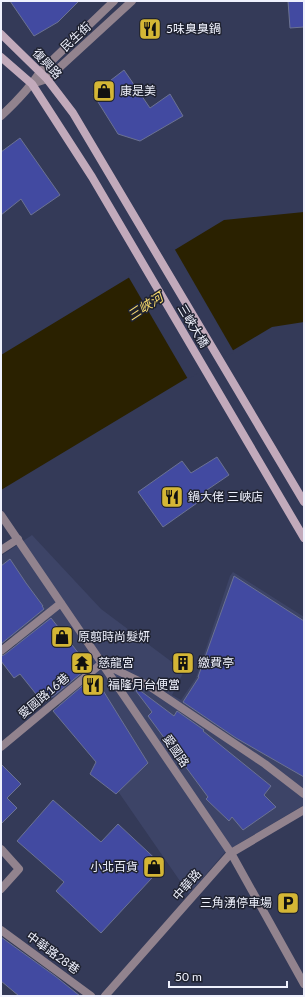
<svg xmlns="http://www.w3.org/2000/svg" width="305" height="997" viewBox="0 0 305 997" font-family="Lato,'Noto Sans TC',sans-serif">
	<style>
		.built { fill: #3d4467 }
		.water { fill: #2a2100 }
		.pier { fill: #343a58 }
		.building { fill: #424aa1; stroke: #6b7293 }
		.lines { fill: none; stroke-linecap: round; stroke-linejoin: round }
		.minor { stroke: #92838e; stroke-width: 8 }
		.tertiary { stroke: #92838e; stroke-width: 8 }
		.secondary { stroke: #c2aabb; stroke-width: 8 }
		.labels { text-anchor: middle; stroke-width: 3; stroke-linejoin: round; paint-order: stroke }
		.poi-label { font-size: 12px; fill: #eff1fd; stroke: #1f2230; text-anchor: start }
		.street-label { font-size: 12px; fill: #eff1fd; stroke: #1f2230 }
		.water-label { font-size: 13px; font-style: italic; fill: #f9dc6d; stroke: #1f2230 }
	</style>
	<rect width="100%" height="100%" fill="#343a58"/>
	<path class="built" d="M32 535 101 609 184 671 172 695 181 700 196 678 230 576 233 572 304 617V805L225 852 189 894 1 622V556Z"/>
	<path class="water" d="M304 212V322L272 327 1 490V355L224 220Z"/>
	<path class="pier" d="M174 248 234 352 188 379 128 276Z"/>
	<path class="building" d="M10 1H79L58 22 34 36Z
		M288 1H304V27L290 28Z
		M124 70 150 108 170 94 183 116 140 141 118 134 93 94Z
		M20 138 60 195 31 215 21 199 1 215V152Z
		M217 457 229 475 204 492 207 496 163 527 138 492 182 461 191 473Z
		M10 559 26 583 43 606H42L44 609 1 644V566Z
		M234 576 304 621V777L236 738 183 702 199 677H198Z
		M51 618 83 659 89 667 46 702 42 698 40 699 20 674 14 678 1 661V656L4 655Z
		M94 676 148 763 116 794 90 774 96 762 53 711Z
		M138 689 174 716 177 711 204 730 203 731 271 786 264 795 276 807 243 830 232 817 229 821 206 799 208 797 148 716 152 712 136 691Z
		M1 764 21 784 7 798 17 808 1 824Z
		M53 800 101 842 118 824 163 866 101 933 56 891 64 882 17 841Z
		M1 937 55 976 80 996H19L1 981Z"/>
	<g class="lines">
		<path class="minor" d="M1 515 231 853 304 984
			M1 550 18 539
			M1 651 61 603
			M1 747 102 663 149 686 265 764 304 794
			M1 849 19 869 1 889
			M1 930 91 996
			M105 996 231 853 304 810"/>
		<path class="tertiary" d="M32 84 47 79 132 1
			M1 116C15 103 29 89 40 72L114 1"/>
		<path class="secondary" d="M1 34 47 79 73 113 304 502
			M1 57 32 84 92 177 304 538"/>
	</g>
	<defs>
		<g id="restaurant-square" transform="scale(1.15)"><rect x="-9" y="-9" width="18" height="18" rx="4" fill="#d4b635" stroke="#1f2230"/><path d="M-5-6h1v4h1v-4h1v4h1v-4h1v5L-1.5 .5V6h-2V.5L-5-1ZM5-6V6H3V1.5H1.5Q1.5-4 5-6Z" fill="#111"/></g>
		<g id="shop-square" transform="scale(1.15)"><rect x="-9" y="-9" width="18" height="18" rx="4" fill="#d4b635" stroke="#1f2230"/><path d="M-5-2.5h2.3a2.7 3.5 0 0 1 5.4 0H5L5.5 6h-11ZM-1.5-2.5h3a1.5 2.3 0 0 0-3 0Z" fill="#111"/></g>
		<g id="temple-square" transform="scale(1.15)"><rect x="-9" y="-9" width="18" height="18" rx="4" fill="#d4b635" stroke="#1f2230"/><path d="M0-6L5-2H3V0L6.5 2.5H4V6H1.5V3h-3V6H-4V2.5H-6.5L-3 0V-2H-5Z" fill="#111"/></g>
		<g id="building-square" transform="scale(1.15)"><rect x="-9" y="-9" width="18" height="18" rx="4" fill="#d4b635" stroke="#1f2230"/><path d="M-4-6H4V6H1V3H-1V6H-4ZM-2.5-4.3h1.7v1.8h-1.7ZM.8-4.3h1.7v1.8H.8ZM-2.5-1h1.7V.8h-1.7ZM.8-1h1.7V.8H.8Z" fill="#111"/></g>
		<g id="parking-square" transform="scale(1.15)"><rect x="-9" y="-9" width="18" height="18" rx="4" fill="#d4b635" stroke="#1f2230"/><path d="M-3.5-5.5H1a3.5 3.5 0 0 1 0 7H-1V5.5H-3.5ZM-1-3.4V-.6H.8a1.4 1.4 0 0 0 0-2.8Z" fill="#111"/></g>
	</defs>
	<g fill-rule="evenodd">
		<use href="#restaurant-square" x="150" y="29"/>
		<use href="#shop-square" x="104" y="91"/>
		<use href="#restaurant-square" x="172" y="497"/>
		<use href="#shop-square" x="62" y="637"/>
		<use href="#temple-square" x="82" y="663"/>
		<use href="#building-square" x="183" y="663"/>
		<use href="#restaurant-square" x="93" y="685"/>
		<use href="#shop-square" x="154" y="867"/>
		<use href="#parking-square" x="288" y="903"/>
	</g>
	<g class="labels">
		<g class="poi-label">
			<text x="166" y="33">5味臭臭鍋</text>
			<text x="120" y="95">康是美</text>
			<text x="188" y="501">鍋大佬 三峽店</text>
			<text x="78" y="641">原翦時尚髮妍</text>
			<text x="98" y="667">慈龍宮</text>
			<text x="198" y="667">繳費亭</text>
			<text x="108" y="689">福隆月台便當</text>
			<text x="138" y="871" text-anchor="end">小北百貨</text>
			<text x="272" y="907" text-anchor="end">三角湧停車場</text>
		</g>
		<g class="street-label">
			<text transform="translate(76 37) rotate(-43)" y="4">民生街</text>
			<text transform="translate(47 64) rotate(47)" y="4">復興路</text>
			<text transform="translate(193 326) rotate(59)" y="4">三峽大橋</text>
			<text transform="translate(44 696) rotate(-40)" y="4">愛國路16巷</text>
			<text transform="translate(176 751) rotate(56)" y="4">愛國路</text>
			<text transform="translate(187 885) rotate(-49)" y="4">中華路</text>
			<text transform="translate(53 953) rotate(36)" y="4">中華路28巷</text>
		</g>
		<g class="water-label">
			<text transform="translate(145 306) rotate(-33)" y="5">三峽河</text>
		</g>
	</g>
	<rect width="305" height="997" fill="none" stroke="#eff1fd" stroke-width="4"/>
	<path d="M169 981v6h118v-6" fill="none" stroke="#eff1fd" stroke-width="2"/>
	<text x="175" y="981" font-size="12" fill="#eff1fd" stroke="#1f2230" stroke-width="3" paint-order="stroke">50 m</text>
</svg>
